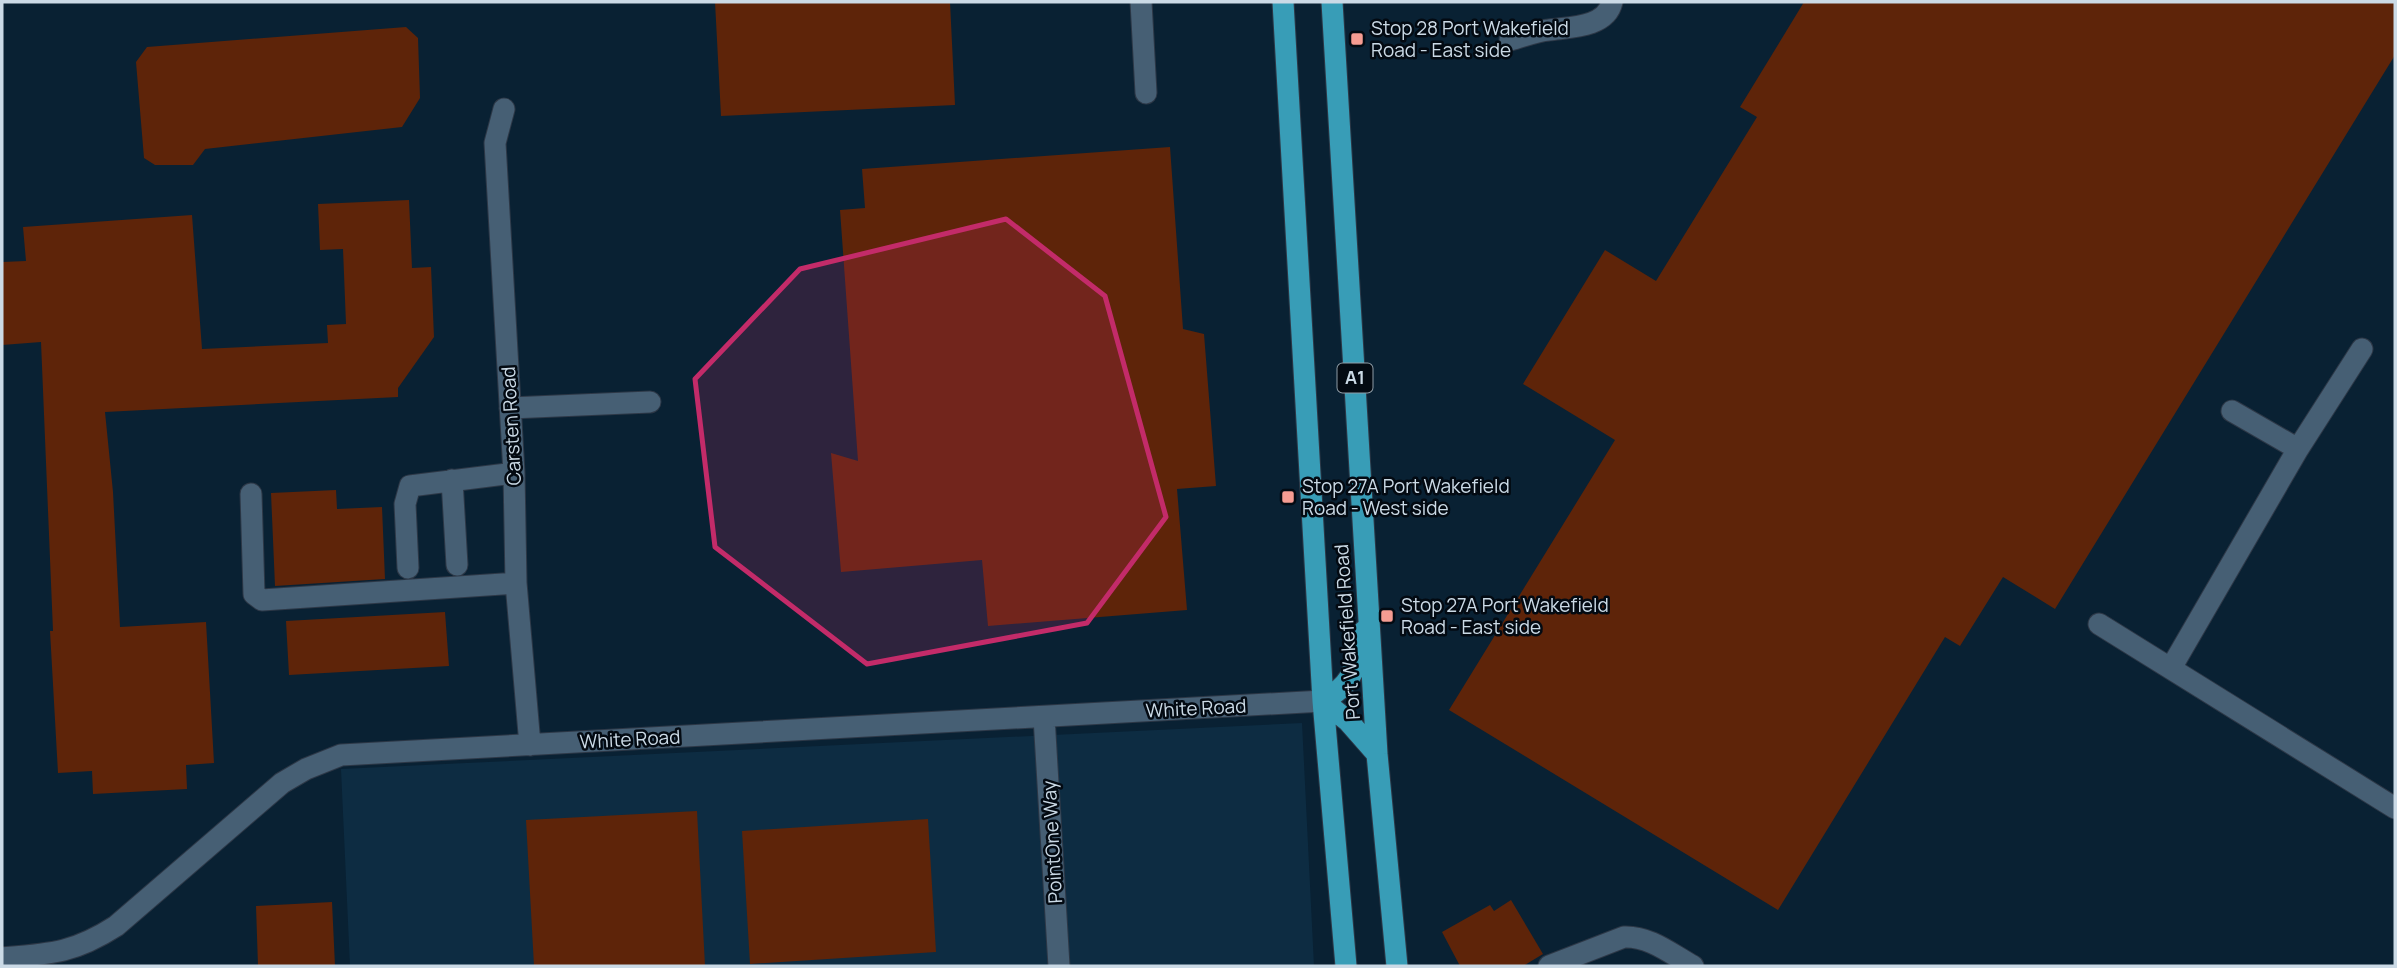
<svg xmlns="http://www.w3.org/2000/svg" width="2397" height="968" viewBox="0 0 2397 968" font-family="Manrope,sans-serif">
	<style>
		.built { fill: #0d2c42 }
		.building { fill: #5e2409 }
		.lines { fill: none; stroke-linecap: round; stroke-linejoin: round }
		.minor-casing { stroke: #2d3847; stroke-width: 23 }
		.highway-casing { stroke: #2d3847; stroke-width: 23 }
		.minor { stroke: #465f74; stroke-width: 21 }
		.highway { stroke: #389db7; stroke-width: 21 }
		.marked { fill: #c32b69; fill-opacity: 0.2; stroke: #c32b69; stroke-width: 5; stroke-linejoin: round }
		.poi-dot { fill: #f59c92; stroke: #030a12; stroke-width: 2.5 }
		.labels { text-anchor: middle; stroke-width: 5; stroke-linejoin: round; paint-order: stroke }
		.shield { fill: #030a12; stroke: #8f9ca6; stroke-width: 2 }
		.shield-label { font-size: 18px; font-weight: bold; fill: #cbdae6 }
		.poi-label { font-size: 19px; fill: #cbdae6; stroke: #030a12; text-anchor: start }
		.street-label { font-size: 19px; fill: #cbdae6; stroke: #030a12 }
	</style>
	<rect width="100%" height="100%" fill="#092133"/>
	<path class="built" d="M1302 723 1314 966H350L341 769Z"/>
	<path class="building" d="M715 2H950L955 105 721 116Z
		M1804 2H2395V55L2055 609 2003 577 1960 646 1945 637 1778 910 1449 710 1615 440 1523 384 1605 250 1656 281 1757 117 1740 107Z
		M406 27 418 38 420 98 402 127 205 149 193 165H155L144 158 136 62 147 47Z
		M1170 147 1183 329 1204 334 1216 486 1177 489 1187 610 988 626 982 560 841 572 831 453 858 461 840 210 865 208 862 169Z
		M409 200 412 268 431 267 434 337 398 388V397L105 412 113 492 120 627 206 622 214 763 186 765 187 789 93 794 92 771 58 773 50 631H53L41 342 2 345V262L26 261 23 227 192 215 202 349 328 343 327 325 346 324 343 249 320 250 318 204Z
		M336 490 337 509 382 507 385 579 275 586 271 493Z
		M445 612 449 666 289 675 286 621Z
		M697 811 705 966H534L526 820Z
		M928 819 936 952 750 964 742 831Z
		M1511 900 1543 954 1523 966H1460L1442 932 1490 905 1494 911Z
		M332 902 335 966H258L256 906Z"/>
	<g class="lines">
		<g class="minor-casing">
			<path id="minor" d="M1141 2 1146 93
				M1510 40C1522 37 1536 31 1549 30 1569 27 1606 28 1612 2
				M504 109 495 143 514 473 516 583 530 745
				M510 408 650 402
				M2298 449 2362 349
				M452 480 457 565
				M251 494 254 594 262 600 516 583
				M408 568 405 504 410 486 514 473
				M2099 624 2395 808
				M2171 668 2298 449 2232 411
				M1044 717 1059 966
				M2 958C51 954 74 953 116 926L282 783 306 769 341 755 1323 701
				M1549 966 1624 937C1650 936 1671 954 1693 966"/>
		</g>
		<g class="highway-casing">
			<path id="highway" d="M1283 2 1323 701 1346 966
				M1332 2 1377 754 1397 966
				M1323 701C1357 681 1354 667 1364 631
				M1323 701 1348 721 1377 754"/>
		</g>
		<use href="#minor" class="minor"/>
		<use href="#highway" class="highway"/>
	</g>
	<path class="marked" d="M1006 219 1105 296 1166 517 1087 623 867 664 715 547 695 379 800 269Z"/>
	<g class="poi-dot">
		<rect x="1350" y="32" width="14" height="14" rx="3.5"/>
		<rect x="1281" y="490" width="14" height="14" rx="3.5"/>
		<rect x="1380" y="609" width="14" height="14" rx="3.5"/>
	</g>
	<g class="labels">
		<rect class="shield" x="1337.5" y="363.5" width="35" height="29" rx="5"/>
		<g class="shield-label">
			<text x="1355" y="384">A1</text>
		</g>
		<g class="poi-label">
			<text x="1371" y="35">Stop 28 Port Wakefield<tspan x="1371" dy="22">Road - East side</tspan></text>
			<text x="1302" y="493">Stop 27A Port Wakefield<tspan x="1302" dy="22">Road - West side</tspan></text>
			<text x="1401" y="612">Stop 27A Port Wakefield<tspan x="1401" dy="22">Road - East side</tspan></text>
		</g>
		<g class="street-label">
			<text transform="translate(511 426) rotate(-93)" y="7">Carsten Road</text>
			<text transform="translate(1347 632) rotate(-94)" y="7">Port Wakefield Road</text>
			<text transform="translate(1196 708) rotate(-3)" y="7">White Road</text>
			<text transform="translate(630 739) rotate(-3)" y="7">White Road</text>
			<text transform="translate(1052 842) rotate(-93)" y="7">PointOne Way</text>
		</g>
	</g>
	<rect width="2397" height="968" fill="none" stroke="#cbdae6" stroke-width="7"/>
</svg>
